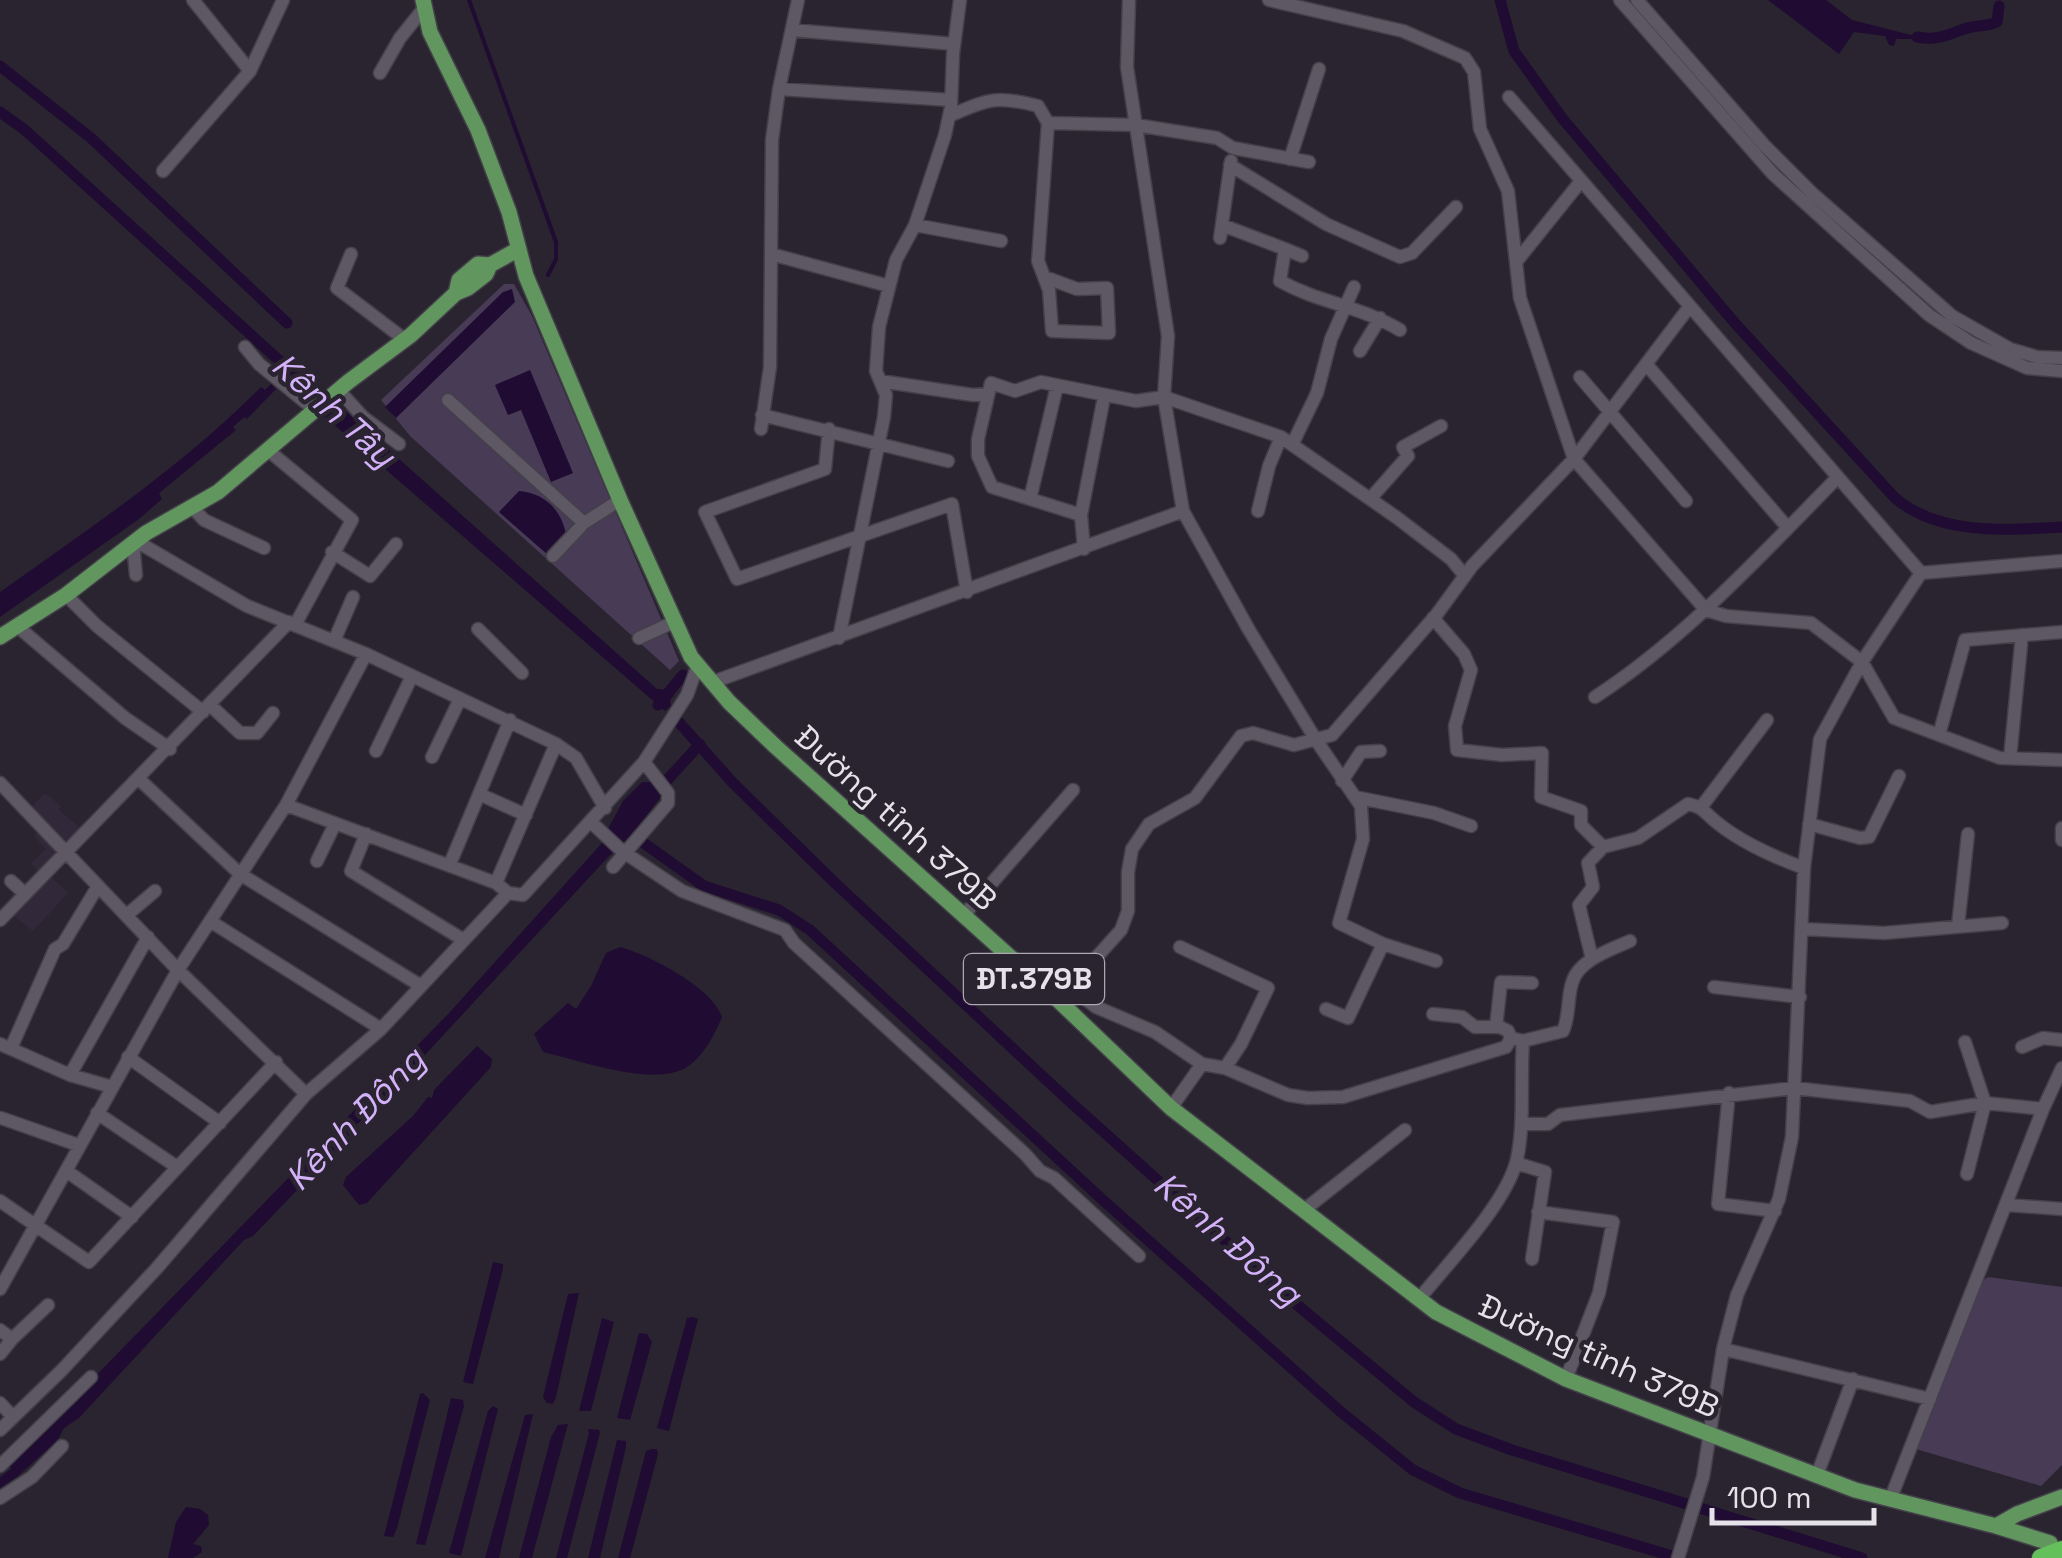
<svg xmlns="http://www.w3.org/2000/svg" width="2062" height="1558" viewBox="0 0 2062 1558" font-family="'Space Grotesk',sans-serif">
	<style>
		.built { fill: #31293a }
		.green { fill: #483b56 }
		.water { fill: #200b32 }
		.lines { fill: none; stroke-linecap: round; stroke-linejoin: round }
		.stream { stroke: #200b32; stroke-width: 4 }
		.canal { stroke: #200b32; stroke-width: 11 }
		.minor-casing { stroke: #44404a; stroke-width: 15 }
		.major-casing { stroke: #44404a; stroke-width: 18 }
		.highway-casing { stroke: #44404a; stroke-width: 20 }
		.minor { stroke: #5d5864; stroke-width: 12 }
		.major { stroke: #61965f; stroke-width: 15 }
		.highway { stroke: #64c05b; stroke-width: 18 }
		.labels { text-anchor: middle; stroke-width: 9; stroke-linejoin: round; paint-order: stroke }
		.shield { fill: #29242f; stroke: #ada9b2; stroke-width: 2.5 }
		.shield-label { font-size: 30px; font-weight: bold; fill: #e6e2ea }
		.street-label { font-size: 32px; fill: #e6e2ea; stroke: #29242f }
		.water-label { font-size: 35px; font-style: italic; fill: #d4b2f9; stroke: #29242f }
	</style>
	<rect width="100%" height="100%" fill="#29242f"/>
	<path class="built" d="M45 793 61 806 59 810 86 833 46 872 68 893 33 931 8 911 17 902 11 896 34 874 39 879 43 875 31 863 46 849 34 836 42 827 27 811Z"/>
	<path class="green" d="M504 284H514L532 316 679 661 670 670 410 436 381 400Z
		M1988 1277 2062 1287V1465L2041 1486 1916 1449 1981 1282Z"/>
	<path class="water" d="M1768 0H1826L1852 20 1915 36 1916 39H1896L1894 46 1889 45 1885 36 1854 32 1839 54Z
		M512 289 515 302 396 418 385 407 503 292Z
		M288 360 657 689 668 690 674 695 670 700 671 706 665 711 310 404 277 372Z
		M530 370 573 473 551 482 521 410 508 415 495 385Z
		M271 384 276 389 247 419 244 417 233 427 236 430 159 493 162 499 139 519 0 617V592C90 528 183 466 261 387L265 390Z
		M519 491C544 493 561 509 566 534L548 555 499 512Z
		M642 782H651L665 792 623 845 610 855 374 1110 356 1125 347 1138 253 1236 244 1240 79 1418 64 1428 57 1441 18 1476 0 1488V1477L11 1469 9 1465 450 1012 611 833 608 829 623 801Z
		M620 947C649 955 712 987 722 1017 715 1034 703 1057 687 1067 654 1088 579 1060 543 1052L534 1034 568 1003 576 1009 591 986 606 953Z
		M477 1046 492 1059 491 1067 367 1203 359 1205 343 1185 346 1177 413 1116 428 1097 432 1098 434 1090Z
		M493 1262 503 1264V1269L473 1384 463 1382Z
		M579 1293 556 1397 553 1404 547 1403 543 1397 566 1302 568 1294Z
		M693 1317 698 1319 669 1431 657 1428 687 1318Z
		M602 1318 614 1322 591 1411H579Z
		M639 1333 647 1334 652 1342 630 1420 617 1418Z
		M423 1393 430 1400 397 1528 393 1537 384 1536 420 1394Z
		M451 1398 463 1400 464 1406 425 1545 416 1544Z
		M493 1406 498 1409 497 1413 461 1556 449 1553 488 1411Z
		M533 1414 499 1558H485L525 1415Z
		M568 1424 532 1558H519L551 1437 558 1425Z
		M588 1429 599 1430 600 1433 567 1558H556L589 1433Z
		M617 1440 626 1441V1447L600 1558H588Z
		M652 1449H657L658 1454 630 1558H618L646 1451Z
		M186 1507 200 1509 208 1515 209 1525 193 1544 201 1546 202 1552 193 1558H168L176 1522Z"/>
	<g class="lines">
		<path class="stream" d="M469 0 556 242V259L548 275"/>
		<path class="canal" d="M1500 0 1514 51 1562 118 1734 322 1895 498C1940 536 2007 530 2062 527
			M1917 37C1936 41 1947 35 1964 29 1975 25 1986 27 1997 22L1999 6
			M0 66 91 138 287 323
			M0 112 25 130 292 372
			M658 705 683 675 687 679
			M676 719 733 783 834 882 1067 1099 1290 1299 1414 1402 1456 1429 1512 1450 1862 1558
			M659 789 700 744
			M638 839 704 886 779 910 810 930 1104 1201 1341 1412 1413 1470 1460 1493 1679 1558"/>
		<g class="minor-casing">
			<path id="minor" d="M193 0 250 71
				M1129 0 1127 67 1168 336 1164 397 1183 511 1249 630 1316 740 1361 806 1363 839 1339 923 1383 944 1348 1018 1326 1009
				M1269 0 1403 31 1465 58 1474 72 1480 129 1508 191 1520 298 1574 459 1706 610 1726 616 1811 623 1862 662 1894 718 2000 758 2062 760
				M1620 0 1773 174 1929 315 1971 343 2027 368 2062 371
				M1637 0 1764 145 1813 194 1952 316 2010 349 2037 357 2062 358
				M792 30 954 44
				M380 73 400 38 425 7
				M779 89 951 100
				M1509 97 1921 573 2062 561
				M949 116C989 99 996 95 1038 106L1048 123 1136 125 1217 138 1233 148 1309 162
				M1048 123 1038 261 1049 290 1052 331 1109 333 1107 288 1077 289 1050 279
				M1290 159 1319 69
				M1230 165 1326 224 1400 257 1412 253 1456 207
				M163 171 250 71 283 0
				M915 225 1001 241
				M1222 225 1285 249
				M1220 238 1231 161
				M351 254 337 288 404 339
				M771 254 889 286
				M1302 256 1285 249 1280 281C1319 303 1358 305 1400 330
				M1516 262 1581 181
				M245 347 259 364 316 411
				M1360 351 1380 318
				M1646 364 1788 528
				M1580 377 1686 501
				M880 381 973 395 988 394
				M344 396 363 417 399 444
				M448 400 584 523 620 500
				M762 415 948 461
				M761 429 770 367 772 140 779 89 798 0
				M829 429 825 469 705 512 737 579 952 504 967 592
				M1292 445 1317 393 1331 339 1354 287
				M269 451 352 520 295 625
				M1030 499 1057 386
				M1370 499 1408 456 1403 447 1441 426
				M192 507 204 520 264 548
				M1258 511 1269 466 1281 437
				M1081 515 992 487 978 456V439L991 383 1015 391 1041 382 1136 401 1164 397 1281 437 1396 517 1451 559 1465 576
				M133 543 136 575
				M1084 549 1081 515 1104 397
				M332 552 370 576 396 544
				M553 556 584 523
				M66 595 97 626 203 712
				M1433 618 1464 654 1471 670 1455 726 1457 750 1502 755 1542 753 1541 797 1581 811V825L1603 847
				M17 626 125 718 170 749
				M478 629 522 673
				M639 638 674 622
				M839 638 884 417 886 395 876 371 879 327 896 260 915 225 945 135 951 107 953 54 960 0
				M334 641 353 597
				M366 654 556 744 576 758 605 808
				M713 682 1183 511
				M1595 697C1687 637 1761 555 1838 477
				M210 705 240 733H257L273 713
				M1939 735 1965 640 2062 632
				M376 751 412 676
				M432 757 460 699
				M2010 758 2022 635
				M140 780 240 874 421 986
				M1342 781 1361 752 1380 751
				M0 783 178 970 306 1094
				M479 794 526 815
				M1355 797 1434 813 1471 826
				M286 805 496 883
				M1702 806 1767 720
				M592 823 622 851 682 891 785 930 794 943 1025 1154 1040 1171 1054 1178 1139 1256
				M1809 824 1860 838 1869 837 1899 776
				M2062 828V840
				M366 834 351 871 462 939
				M317 861 335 824
				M450 864 510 720
				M613 867 668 803V793L644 762
				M11 881 25 894
				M508 893 523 895 644 762 687 695 698 665
				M128 914 155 891
				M963 916 1073 790
				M0 920 289 622
				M210 921 381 1029
				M1958 926 1968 834
				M1802 929 1884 933 2002 923
				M1383 944 1436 961
				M1592 959 1579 905 1593 887 1588 863 1603 847 1638 838 1688 804C1703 807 1704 812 1715 821 1740 842 1774 857 1804 868
				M1714 987 1800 997
				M1071 988 1096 1007 1155 1032 1202 1064
				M1058 1000 1121 930 1128 911V872L1132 849 1149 824 1195 798 1241 736 1253 733 1294 745 1332 735 1437 614 1472 566 1574 459 1690 306
				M1433 1014 1462 1017 1475 1027H1500L1508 1031 1511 1038
				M1496 1027 1501 982 1532 983
				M1965 1042 1985 1103 1967 1174
				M0 1044 70 1075 112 1087
				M2022 1047 2043 1038 2062 1040
				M11 1048 55 949 63 944 98 886
				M128 1057 220 1123
				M1225 1068 1288 1095 1308 1098 1343 1097 1506 1047 1511 1038 1523 1041
				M70 1075 148 937
				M1729 1093 1718 1204 1775 1211
				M1171 1108 1202 1064 1225 1068 1241 1044 1268 988 1180 947
				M97 1113 177 1167
				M1 1118 78 1145
				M1522 1124H1548L1560 1115 1794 1088 1910 1101 1930 1112 1985 1103 2043 1109
				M1516 1163 1545 1172 1532 1259
				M68 1172 132 1217
				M0 1201 89 1262 276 1062
				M2007 1205 2062 1209
				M1304 1210 1405 1130
				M1538 1212 1613 1222 1599 1293 1566 1379
				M0 1289 178 970 286 805 366 654 247 606 136 541
				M1419 1299C1448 1263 1507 1203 1517 1159 1525 1122 1520 1079 1523 1041L1563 1031C1570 1015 1567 999 1572 983 1578 960 1610 950 1630 941
				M0 1330 12 1339 0 1354
				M12 1339 48 1305
				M1723 1349 1930 1399
				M0 1403 13 1417
				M0 1430 62 1370 157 1268 306 1094 381 1029 508 893 496 883 556 744
				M0 1466 91 1377
				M1817 1475 1853 1379
				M0 1498 32 1477 62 1446
				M1890 1500 2043 1109 2062 1068
				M1678 1558 1703 1477 1723 1349 1737 1295 1779 1199 1792 1137 1804 868 1820 739 1862 662 1921 573"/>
		</g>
		<g class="major-casing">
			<path id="major" d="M423 0 430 32 478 130 509 212 526 276 620 500 691 657 729 702 776 747 1058 1000 1171 1108 1436 1312 1566 1379 1855 1490 1996 1526 2050 1543
				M456 293 459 280 478 264 490 265 517 250
				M0 637 66 595 146 533 218 492 348 382 411 335 456 293 468 288 486 274 490 265
				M1996 1526 2017 1514 2062 1497"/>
		</g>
		<g class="highway-casing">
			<path id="highway" d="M2041 1558 2062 1550"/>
		</g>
		<use href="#minor" class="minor"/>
		<use href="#major" class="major"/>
		<use href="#highway" class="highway"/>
	</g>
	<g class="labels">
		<rect class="shield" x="964" y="954" width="140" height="50" rx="8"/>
		<g class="shield-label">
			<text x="1034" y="989">ĐT.379B</text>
		</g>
		<g class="street-label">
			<text transform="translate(896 818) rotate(42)" y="11">Đường tỉnh 379B</text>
			<text transform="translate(1599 1356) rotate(24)" y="11">Đường tỉnh 379B</text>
		</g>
		<g class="water-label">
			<text transform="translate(334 410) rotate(42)" y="12">Kênh Tây</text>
			<text transform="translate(355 1119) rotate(-46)" y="12">Kênh Đông</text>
			<text transform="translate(1228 1239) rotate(41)" y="12">Kênh Đông</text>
		</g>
	</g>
	<path d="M1712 1508v15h162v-15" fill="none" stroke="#e6e2ea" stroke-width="5"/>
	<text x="1727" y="1508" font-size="30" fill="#e6e2ea" stroke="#29242f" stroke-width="8" paint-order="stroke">100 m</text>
</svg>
